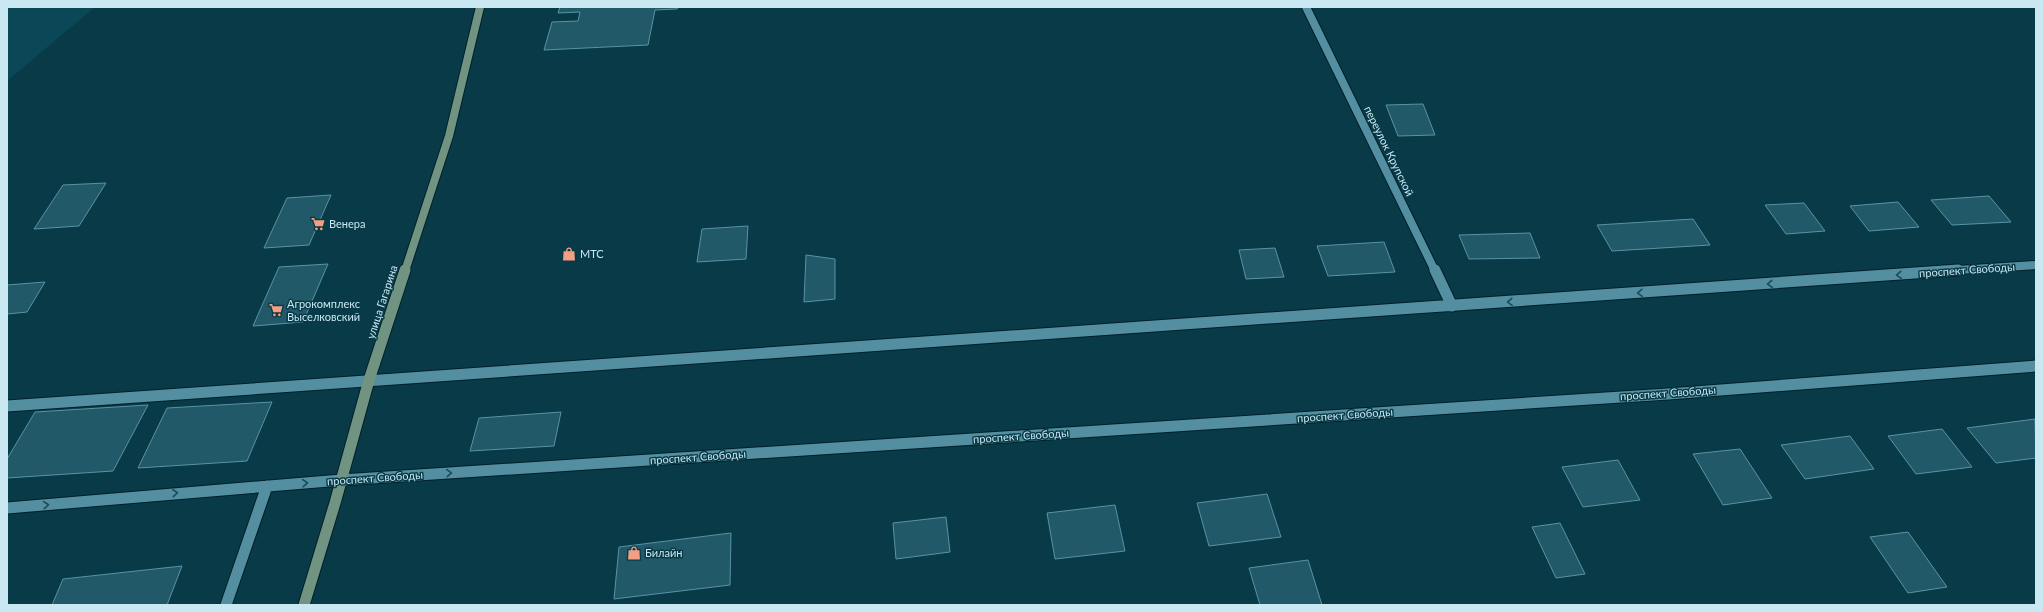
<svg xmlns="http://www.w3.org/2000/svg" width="2043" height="612" viewBox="0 0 2043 612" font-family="Lato,sans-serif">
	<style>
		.built { fill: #0a4857 }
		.building { fill: #225968; stroke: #5794a6 }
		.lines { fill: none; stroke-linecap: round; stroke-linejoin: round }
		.minor-far1-casing { stroke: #002029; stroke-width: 10 }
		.minor-casing { stroke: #002029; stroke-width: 13 }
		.secondary-far1-casing { stroke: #002029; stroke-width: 10 }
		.secondary-casing { stroke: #002029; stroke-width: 13 }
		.minor-far1 { stroke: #538fa1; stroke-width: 8 }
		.minor { stroke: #538fa1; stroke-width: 11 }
		.secondary-far1 { stroke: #709481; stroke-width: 8 }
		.secondary { stroke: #709481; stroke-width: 11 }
		.oneway { stroke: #174c59 }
		.labels { text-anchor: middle; stroke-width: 3; stroke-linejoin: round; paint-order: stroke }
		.street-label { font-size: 11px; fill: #cae8f2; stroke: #083b47 }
		.poi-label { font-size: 11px; fill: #cae8f2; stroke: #083b47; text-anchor: start }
	</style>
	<rect width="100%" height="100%" fill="#083b47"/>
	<path class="built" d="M7 7H95L7 81Z"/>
	<path class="building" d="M560 7H678L677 9 655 10 648 45 544 50 552 22 578 21 580 12 558 13Z
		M1423 104 1435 135 1398 136 1386 105Z
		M106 183 79 226 34 229 63 185Z
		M331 195 309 245 264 248 287 198Z
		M1989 196 2011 222 1952 225 1931 200Z
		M1898 202 1919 227 1869 231 1850 206Z
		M1804 203 1825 231 1786 234 1765 205Z
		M1693 219 1710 245 1612 251 1597 225Z
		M748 226 746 259 697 262 702 229Z
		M1530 233 1540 258 1469 259 1459 235Z
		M1384 242 1395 272 1328 276 1317 246Z
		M1275 248 1284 277 1246 279 1239 250Z
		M806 255 835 259V299L804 302Z
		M328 264 303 322 253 326 279 267Z
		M45 282 27 312 7 314V285Z
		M272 402 247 461 138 468 167 408Z
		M148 405 113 471 7 478V459L35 412Z
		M561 412 554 446 470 451 479 418Z
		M2035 419 2036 458 1996 463 1967 428Z
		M1942 429 1972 467 1916 474 1888 436Z
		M1850 436 1874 469 1805 479 1781 445Z
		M1740 449 1772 498 1723 505 1693 454Z
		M1618 460 1640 500 1583 507 1562 467Z
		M1267 494 1281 537 1209 546 1197 503Z
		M1115 505 1125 551 1055 559 1047 513Z
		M946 517 950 552 896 559 893 523Z
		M1560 523 1585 574 1556 578 1532 527Z
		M1908 532 1947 587 1908 593 1870 537Z
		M731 533 730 585 614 599 619 547Z
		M1308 560 1322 605H1260L1249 568Z
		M182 566 167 605H52L63 579Z"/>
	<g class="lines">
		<g class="minor-far1-casing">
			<path id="minor-far1" d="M1306 7 1435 271
				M1943 271 2036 265"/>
		</g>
		<g class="minor-casing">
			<path id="minor" d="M1435 270 1452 306
				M7 406 1958 270
				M7 508 341 480 1668 394 2036 366
				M226 605 267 486"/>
		</g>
		<g class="secondary-far1-casing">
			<path id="secondary-far1" d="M405 271 449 136 480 7"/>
		</g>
		<g class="secondary-casing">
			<path id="secondary" d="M304 605 335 503 369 380 405 270"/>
		</g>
		<use href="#minor-far1" class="minor-far1"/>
		<use href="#minor" class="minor"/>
		<use href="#secondary-far1" class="secondary-far1"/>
		<use href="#secondary" class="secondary"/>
	</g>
	<defs><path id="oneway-chevron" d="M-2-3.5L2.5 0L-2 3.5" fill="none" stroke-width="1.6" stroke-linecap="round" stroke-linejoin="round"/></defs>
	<g class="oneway">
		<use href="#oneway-chevron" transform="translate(1899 275) rotate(176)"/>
		<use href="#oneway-chevron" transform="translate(1770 284) rotate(176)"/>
		<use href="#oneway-chevron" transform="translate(1640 293) rotate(176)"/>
		<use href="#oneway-chevron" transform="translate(1510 302) rotate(176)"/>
		<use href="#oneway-chevron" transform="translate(449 473) rotate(-4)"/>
		<use href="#oneway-chevron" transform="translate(305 483) rotate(-4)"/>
		<use href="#oneway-chevron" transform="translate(175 493) rotate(-5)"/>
		<use href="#oneway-chevron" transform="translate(46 505) rotate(-5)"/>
	</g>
	<defs>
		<g id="supermarket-bare" transform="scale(1.08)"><path d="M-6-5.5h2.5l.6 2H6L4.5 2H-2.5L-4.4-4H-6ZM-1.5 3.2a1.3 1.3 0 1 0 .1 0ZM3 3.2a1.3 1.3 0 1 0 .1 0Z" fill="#f39f84" stroke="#083b47" stroke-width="2.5" paint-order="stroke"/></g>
		<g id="shop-bare" transform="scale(1.08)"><path d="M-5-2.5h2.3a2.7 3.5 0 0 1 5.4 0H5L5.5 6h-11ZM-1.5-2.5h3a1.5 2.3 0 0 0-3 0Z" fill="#f39f84" stroke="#083b47" stroke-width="2.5" paint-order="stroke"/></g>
	</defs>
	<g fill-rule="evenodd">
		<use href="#supermarket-bare" x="318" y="224"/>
		<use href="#shop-bare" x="569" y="254"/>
		<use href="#supermarket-bare" x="276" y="310"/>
		<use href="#shop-bare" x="634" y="553"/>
	</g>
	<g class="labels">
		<g class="street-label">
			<text transform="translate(1389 151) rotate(64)" y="4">переулок Крупской</text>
			<text transform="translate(1967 270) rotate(-4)" y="4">проспект Свободы</text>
			<text transform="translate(382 302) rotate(-72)" y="4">улица Гагарина</text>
			<text transform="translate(1668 393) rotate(-4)" y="4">проспект Свободы</text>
			<text transform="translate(1345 415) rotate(-4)" y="4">проспект Свободы</text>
			<text transform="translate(1021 436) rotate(-4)" y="4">проспект Свободы</text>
			<text transform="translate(698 457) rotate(-4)" y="4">проспект Свободы</text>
			<text transform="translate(375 478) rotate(-4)" y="4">проспект Свободы</text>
		</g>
		<g class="poi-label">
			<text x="329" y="228">Венера</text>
			<text x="580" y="258">МТС</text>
			<text x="287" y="308">Агрокомплекс<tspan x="287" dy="13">Выселковский</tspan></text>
			<text x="645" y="557">Билайн</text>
		</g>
	</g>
	<rect width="2043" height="612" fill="none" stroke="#cae8f2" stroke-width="16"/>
</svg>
